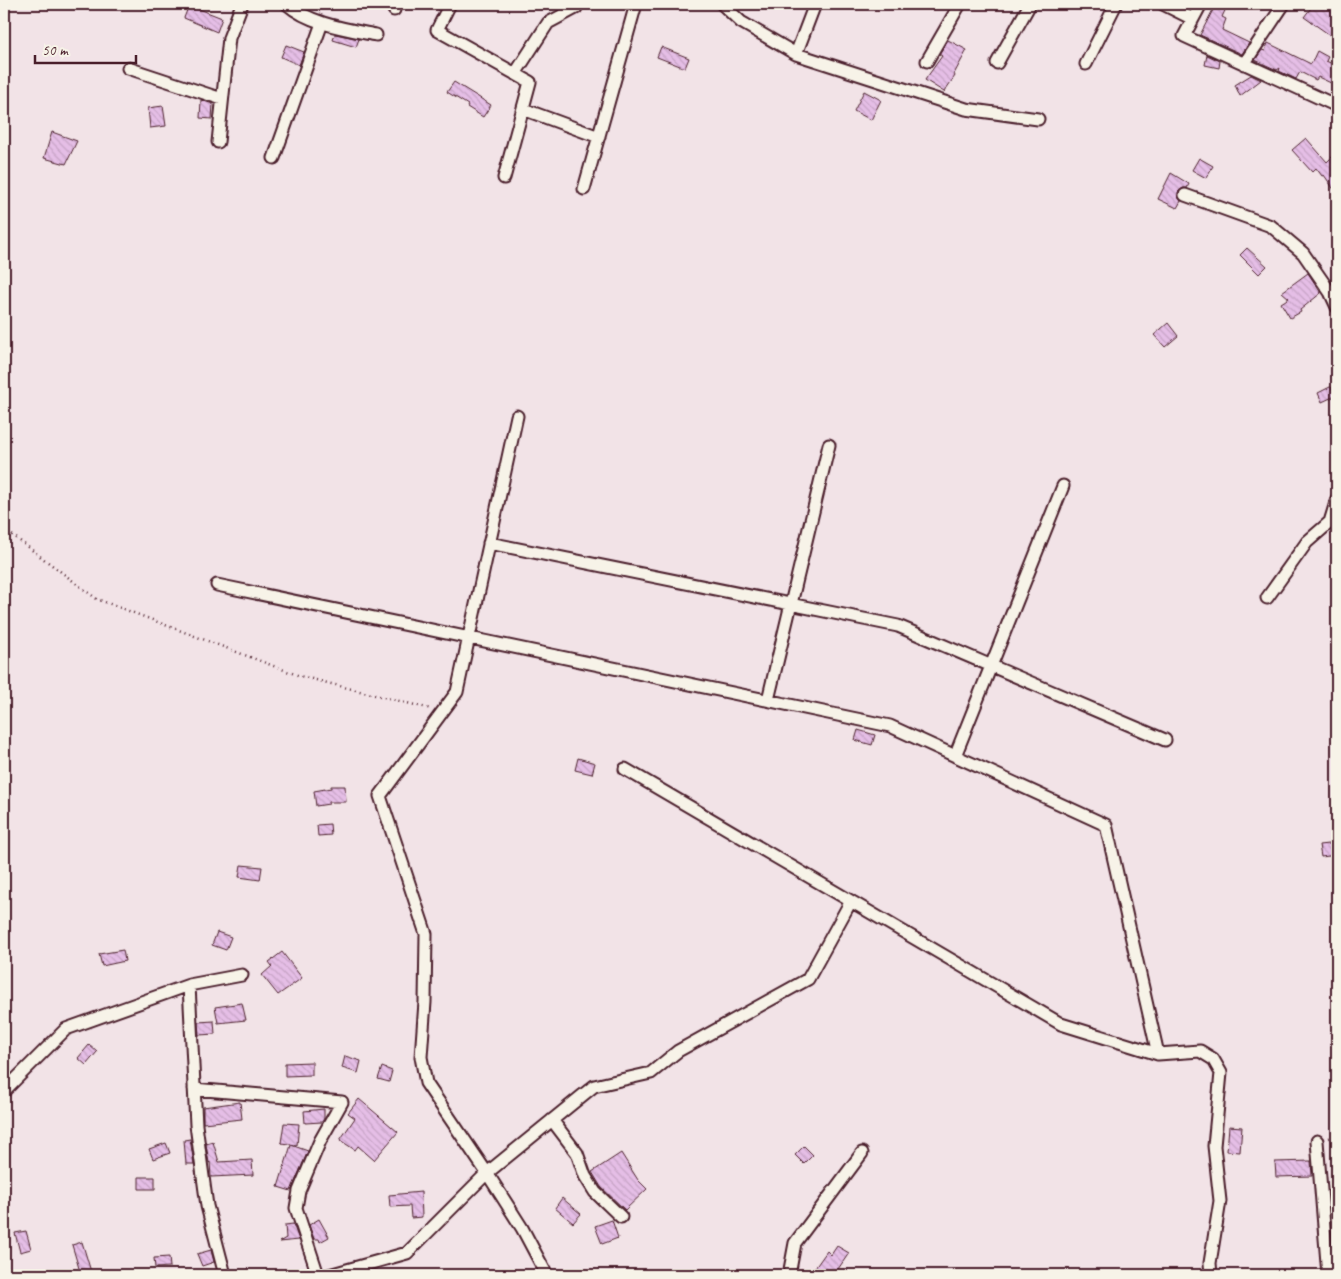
<svg xmlns="http://www.w3.org/2000/svg" width="1341" height="1279" viewBox="0 0 1341 1279" font-family="Caveat,sans-serif">
	<style>
		.building { fill: url(#building-back-hatch); stroke: #4a1f2b }
		.lines { fill: none; stroke-linecap: round; stroke-linejoin: round }
		.minor-casing { stroke: #4a1f2b; stroke-width: 15 }
		.path { stroke: #4a1f2b; stroke-width: 2.5; stroke-dasharray: 1 4; stroke-linecap: butt }
		.minor { stroke: #f7f3e8; stroke-width: 11 }
	</style>
	<defs>
		<pattern id="building-back-hatch" width="6" height="6" patternUnits="userSpaceOnUse" patternTransform="scale(1.25)"><rect width="6" height="6" fill="#e5bee6"/><path d="M-1 5l2 2M0 0l6 6M5-1l2 2" fill="none" stroke="#c6a3c5"/></pattern>
	</defs>
	<rect width="100%" height="100%" fill="#f2e3e7"/>
	<filter id="ink" filterUnits="userSpaceOnUse"><feTurbulence type="fractalNoise" baseFrequency=".02" numOctaves="2"/><feDisplacementMap in="SourceGraphic" scale="10" xChannelSelector="R" yChannelSelector="G"/><feConvolveMatrix kernelMatrix="1 2 1 2 8 2 1 2 1" color-interpolation-filters="sRGB"/></filter>
	<g filter="url(#ink)">
		<path class="building" d="M1216 4H1228L1222 17 1226 19 1222 30 1249 43 1242 54 1200 35Z
			M1314 4H1337V40L1304 17Z
			M189 5 222 18 217 32 184 18Z
			M335 34 359 39 356 47 333 40Z
			M948 40 967 50 954 74 955 76 944 92 925 80 942 56 939 54Z
			M1268 43 1311 64 1317 51 1328 57 1326 61 1337 66V70L1331 83 1318 77 1316 80 1300 72 1296 79 1279 71 1280 68 1277 70 1255 60 1262 50 1265 51Z
			M286 45 304 52 299 65 281 57Z
			M661 47 689 58 685 68 657 57Z
			M1207 55 1220 61 1219 68 1205 65Z
			M1251 75 1261 80 1240 96 1235 85Z
			M454 82 491 105 483 117 467 107 468 105 447 92Z
			M864 91 881 100 871 120 854 111Z
			M201 100 213 104 212 119 200 118Z
			M163 106 166 126 150 128 148 108Z
			M52 132 77 141 66 164 44 158Z
			M1306 138 1327 162 1337 152V194L1324 175 1322 176 1316 168 1312 172 1292 150Z
			M1199 158 1213 166 1206 178 1192 170Z
			M1171 173 1189 184 1187 188H1183L1178 192V197L1181 201 1177 208 1158 199Z
			M1247 248 1267 266 1259 274 1240 255Z
			M1308 273 1321 293 1300 310 1301 312 1290 318 1281 303 1289 298 1282 292Z
			M1168 323 1178 336 1165 347 1154 335Z
			M1330 387H1331L1335 396 1322 402 1318 393Z
			M858 730 875 735 872 745 855 740Z
			M578 758 595 763 592 774 575 770Z
			M331 786H345L346 802H329V804L316 806 314 791 331 788Z
			M330 824 331 835 318 836 317 825Z
			M1337 843V855L1321 857 1319 845Z
			M241 865 262 867 260 880 239 877Z
			M217 932 231 937 226 950 212 945Z
			M123 950 125 961 102 966 99 954Z
			M282 952 302 978 278 995 262 975 272 966 269 962Z
			M242 1003 246 1020 218 1023 215 1007Z
			M214 1021 215 1034 199 1035 198 1022Z
			M89 1045 97 1052 86 1065 78 1058Z
			M345 1056 361 1061 358 1073 342 1068Z
			M312 1062V1075L285 1076V1063Z
			M382 1067 392 1071 389 1082 378 1079Z
			M359 1099 398 1132 374 1160 358 1146 355 1150 340 1140 355 1118 348 1113Z
			M240 1102 242 1119 203 1123V1107Z
			M324 1109V1118L322 1122 305 1123 304 1111Z
			M284 1123 299 1124 297 1145 281 1143Z
			M1229 1126 1242 1127 1240 1152 1227 1151Z
			M190 1139 194 1164H186L184 1140Z
			M213 1142 219 1162 252 1160 253 1175 211 1177 210 1162 209 1163 206 1144Z
			M166 1143 170 1153 153 1159 149 1149Z
			M291 1145 308 1151 291 1191 278 1187Z
			M804 1146 813 1155 804 1164 795 1155Z
			M621 1153 638 1180 647 1189 625 1210 601 1187 592 1172Z
			M1311 1161 1312 1176 1276 1177 1275 1162Z
			M139 1177H155V1189H139Z
			M421 1192 422 1217 411 1218 410 1206 390 1207 389 1195Z
			M562 1198 581 1214 573 1223 555 1208Z
			M319 1219 329 1237 320 1242 319 1239H314L309 1225Z
			M612 1220 618 1238 602 1244 595 1226Z
			M293 1224 299 1240 279 1242 286 1238 285 1225Z
			M26 1231 31 1249 20 1252 15 1233Z
			M82 1242 92 1275H81L72 1245Z
			M837 1246 849 1253 834 1275H810L827 1251 831 1255Z
			M211 1250 214 1262 202 1266 197 1254Z
			M169 1257 170 1267 155 1268 154 1258Z"/>
		<g class="lines">
			<g class="minor-casing">
				<path id="minor" d="M287 4C310 24 346 29 376 35
					M450 4 437 30 530 82 504 178
					M722 4 741 22 796 54 966 109 1038 119
					M1163 4 1193 19
					M1201 4 1184 36 1337 106
					M394 10V4
					M796 54 815 4
					M927 61 960 4
					M997 63 1030 4
					M1086 64 1116 4
					M1244 64 1284 4
					M128 68 222 99
					M515 74 548 23 576 8
					M523 109 599 137
					M218 142 229 38 242 4
					M274 158 322 23
					M584 189 636 4
					M1185 195 1271 226 1303 253 1330 292 1337 307
					M517 416 457 692 380 796 426 934 425 1002 421 1057 426 1083 487 1173 522 1228 547 1275
					M489 543 898 626 1165 740
					M217 585 890 726 1106 825 1158 1054
					M1267 598 1307 542 1330 522 1337 499
					M768 700 829 445
					M955 756 1063 486
					M625 769 1061 1024 1158 1054 1200 1051 1213 1059 1221 1073 1214 1146 1220 1201 1210 1263 1211 1275
					M189 985 196 1125 207 1206 225 1275
					M194 1089 342 1102 320 1141 299 1191 296 1208 318 1275
					M4 1091 66 1029 189 985 242 975
					M552 1120 577 1153 585 1176 595 1192 621 1217
					M1317 1141 1328 1275
					M329 1275 407 1253 487 1173 594 1086 651 1073 678 1051 808 979 851 901
					M789 1275 795 1243 862 1153"/>
			</g>
			<path class="path" d="M4 529 97 599 300 676 431 709
				M1329 1138 1337 1136"/>
			<use href="#minor" class="minor"/>
		</g>
	</g>
	<rect width="1341" height="1279" fill="none" stroke="#f7f3e8" stroke-width="20"/>
	<rect x="10" y="10" width="1321" height="1259" fill="none" stroke="#4a1f2b" stroke-width="2" filter="url(#ink)"/>
	<path d="M35 55v8h101v-8" fill="none" stroke="#4a1f2b" stroke-width="2.5"/>
	<text x="42" y="55" font-size="15" fill="#4a1f2b" stroke="#f7f3e8" stroke-width="4" paint-order="stroke">50 m</text>
</svg>
